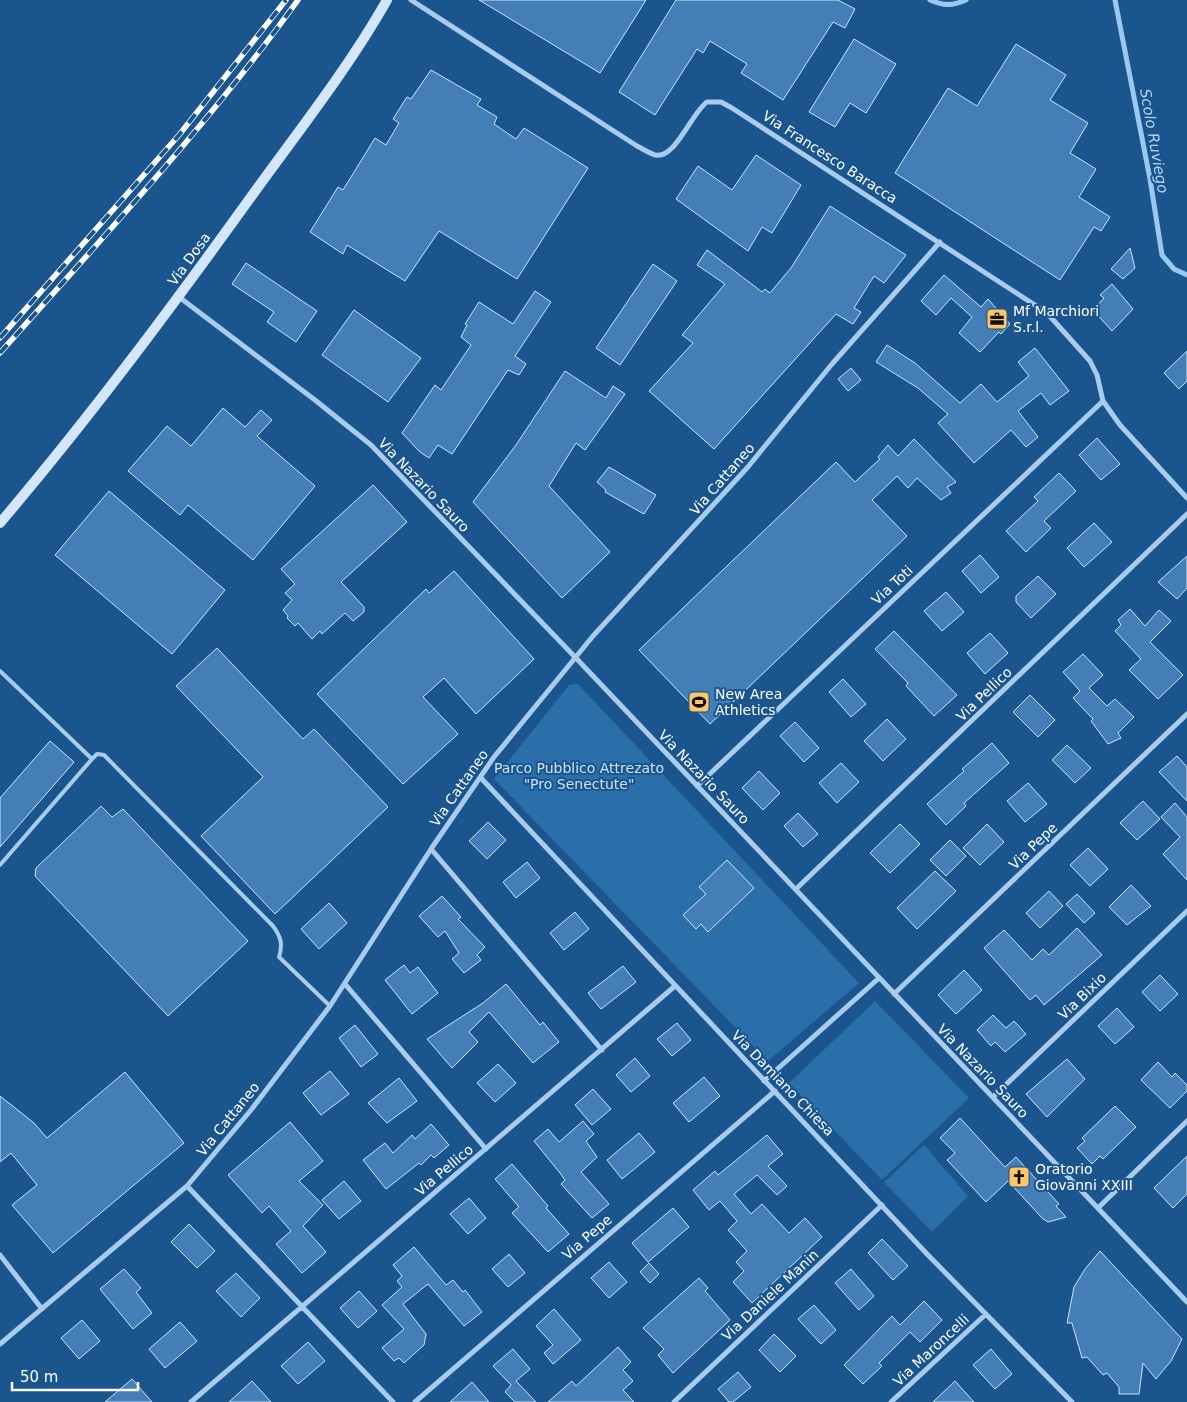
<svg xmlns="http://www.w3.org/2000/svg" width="1187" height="1402" viewBox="0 0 1187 1402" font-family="'DejaVu Sans',sans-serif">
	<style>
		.green { fill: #2a6eaa }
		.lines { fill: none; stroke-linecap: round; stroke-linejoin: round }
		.stream { stroke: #99c8f0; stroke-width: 5 }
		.building { fill: #437fb6; stroke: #cde5fa }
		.lane { stroke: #a7ccee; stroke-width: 4 }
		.street { stroke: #a7ccee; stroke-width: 5 }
		.secondary { stroke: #d4e7fa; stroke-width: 10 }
		.rail-casing { stroke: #fff; stroke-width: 5.5 }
		.rail { stroke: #1a558e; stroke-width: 4; stroke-dasharray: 11; stroke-linecap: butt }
		.labels { text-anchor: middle; stroke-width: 4; stroke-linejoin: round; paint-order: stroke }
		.street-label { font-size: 14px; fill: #fff; stroke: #1a558e }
		.poi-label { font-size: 14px; fill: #fff; stroke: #1a558e; text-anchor: start }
		.park-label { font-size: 14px; fill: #cde5fa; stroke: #1a558e }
		.water-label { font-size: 15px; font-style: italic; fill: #b2d6f5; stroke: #1a558e }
	</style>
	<rect width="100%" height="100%" fill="#1a558e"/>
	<path class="green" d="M578 684 859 983 768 1061 494 779 569 685Z
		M875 1001 969 1098 882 1180 789 1083Z
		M924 1145 968 1196 932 1232 884 1182Z"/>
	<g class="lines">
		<path class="stream" d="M930 0C943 6 953 6 966 0
			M1115 0 1150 179 1162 255 1174 269 1187 275"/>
	</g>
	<path class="building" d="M479 0H646L600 73Z
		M676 0H838L855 9 845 28 833 22 783 100 741 73 747 64 710 41 703 53 697 49 655 115 619 92Z
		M854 39 896 64 866 113 850 103 835 127 809 112Z
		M1016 44 1066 75 1050 100 1088 123 1070 153 1096 169 1079 197 1110 217 1101 231 1094 227 1060 280 895 173 948 88 977 106Z
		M431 70 481 99 477 105 497 117 494 124 516 139 524 128 588 168 517 279 439 231 405 281 347 245 343 254 310 232 338 187 343 190 375 138 386 145 399 123 393 119 407 97 411 99Z
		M756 155 801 185 772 233 762 227 748 251 676 199 698 166 732 190Z
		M830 206 906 255 884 283 874 276 854 308 861 312 853 324 836 314 714 449 649 391 693 343 682 335 725 284 697 265 707 250 762 292 765 289 770 293 791 268Z
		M1130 248 1135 268 1123 279 1111 269Z
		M246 263 317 311 296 342 267 322 274 312 232 284Z
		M653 264 677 281 620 365 596 348Z
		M944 275 981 307 988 299 1010 324 1001 334 999 332 980 352 959 333 972 317 951 298 936 315 921 301Z
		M1112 284 1133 309 1112 331 1093 310 1104 298 1100 295Z
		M535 291 551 302 515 356 526 364 519 375 508 370 452 454 438 445 429 458 420 452 402 433 435 385 441 390 471 345 461 337 467 325 465 324 479 302 513 324Z
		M354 310 421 358 388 402 322 355Z
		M887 345 915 363 960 403 981 384 997 402 1029 376 1018 362 1035 348 1069 391 1050 405 1041 393 1018 411 1038 437 1026 447 1011 430 974 463 938 423 948 414 918 388 876 362Z
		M1187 351V381L1179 389 1164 373Z
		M851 368 861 380 848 391 838 379Z
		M565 371 606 398 613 386 625 394 585 450 576 443 549 486 610 552 562 598 473 502 516 445Z
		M223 408 245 427 261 410 272 420 257 436 315 486 253 560 188 505 180 515 128 471 167 426 191 446Z
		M1097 438 1120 464 1101 480 1079 455Z
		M914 439 956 482 947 487 951 493 941 500 917 478 908 488 897 476 872 500 907 536 710 724 639 650 836 462 855 482 880 459 878 457 888 445 898 456Z
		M609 467 656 495 644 514 605 492 606 490 597 482Z
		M1059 473 1076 491 1044 521 1051 528 1026 552 1006 531 1038 501 1034 497Z
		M373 485 407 522 341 582 364 607V612L353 621 345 613 322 634 320 631 312 639 298 623 295 626 287 618 288 616 283 610 292 600 285 593 295 584 281 569Z
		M109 491 225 590 172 654 55 555Z
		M1094 523 1112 542 1084 567 1067 548Z
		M980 555 999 577 981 593 962 571Z
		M1187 556V588L1177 599 1158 582Z
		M454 571 534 659 476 714 444 678 423 697 458 734 403 784 317 694 426 589 429 593Z
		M1038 576 1056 594 1031 618 1016 602V596Z
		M946 592 964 612 942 631 924 611Z
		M1130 609 1145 626 1159 610 1171 621 1150 642 1183 675 1158 699 1129 670 1141 659 1115 631 1121 625 1118 620Z
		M894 631 957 695 934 716 906 686 908 683 875 649Z
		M990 633 1008 653 985 674 967 653Z
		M217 648 303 739 314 729 388 807 275 914 201 836 263 777 176 686Z
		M1083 654 1103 675 1089 688 1107 706 1115 699 1134 717 1118 733 1121 738 1108 744 1091 721 1093 719 1073 698 1080 691 1063 672Z
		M843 679 866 704 851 717 829 692Z
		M1030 695 1055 720 1038 737 1013 712Z
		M887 719 906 739 883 761 864 741Z
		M795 722 819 748 804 762 780 736Z
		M50 741 74 762 0 847V798Z
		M992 743 1009 763 964 803 966 806 946 825 927 804 964 771 962 769Z
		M1067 745 1091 768 1075 783 1052 760Z
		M1177 756 1187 767V801L1159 772Z
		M841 763 859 782 837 803 819 783Z
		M759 771 780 793 763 810 742 788Z
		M1028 783 1047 804 1025 822 1007 801Z
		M1143 801 1160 819 1137 840 1120 823Z
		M1175 803 1187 817V880L1163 854 1180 837 1161 817Z
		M101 806 112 817 123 809 248 941 168 1016 35 876 36 868Z
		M798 813 818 834 803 847 784 826Z
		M488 822 506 840 487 859 469 841Z
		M900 824 920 844 890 873 870 853Z
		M987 824 1004 842 980 865 963 848Z
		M950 840 966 856 946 876 930 860Z
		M1088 848 1108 869 1090 886 1070 865Z
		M727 860 754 888 708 932 701 924 696 929 683 915 706 894 699 887Z
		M527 862 540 878 516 898 503 882Z
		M935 871 956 891 917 929 897 908Z
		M1131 885 1151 906 1127 925 1109 907Z
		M1049 891 1063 906 1040 928 1026 913Z
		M1077 894 1095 913 1084 923 1066 904Z
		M442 896 461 917 458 919 485 947 477 955 481 960 464 973 452 959 459 953 445 931 438 937 419 916Z
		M329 903 347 923 319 949 301 929Z
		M575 912 589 929 564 950 550 933Z
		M1077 928 1102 955 1044 1005 1036 995 1030 1000 984 948 1004 930 1032 960 1043 949 1049 955Z
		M404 965 410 973 418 967 438 993 412 1014 385 980Z
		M623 966 636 982 601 1009 588 993Z
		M964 970 982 990 956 1014 938 995Z
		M1160 975 1178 994 1160 1011 1142 992Z
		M506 984 540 1025 543 1022 559 1042 533 1063 489 1012 469 1032 478 1042 452 1068 427 1039 483 1003Z
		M1117 1008 1134 1027 1115 1044 1098 1026Z
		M993 1015 1006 1028 1014 1021 1026 1034 1005 1052 995 1042 991 1046 977 1030Z
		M677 1023 691 1040 672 1056 657 1039Z
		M355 1025 378 1054 361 1067 339 1038Z
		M635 1058 650 1076 631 1092 616 1075Z
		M1067 1059 1085 1079 1047 1117 1026 1094Z
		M1158 1062 1172 1077 1175 1073 1187 1085V1091L1170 1108 1141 1080Z
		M498 1064 516 1083 495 1102 477 1083Z
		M330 1071 349 1094 321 1115 303 1093Z
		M125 1072 184 1143 53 1253 12 1205 37 1185 11 1153 0 1162V1096L34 1123 47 1138Z
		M704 1077 720 1096 689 1122 673 1103Z
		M399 1078 417 1101 387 1123 368 1103Z
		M593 1089 611 1109 592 1125 575 1105Z
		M1115 1106 1136 1127 1103 1159 1100 1156 1092 1164 1077 1148 1085 1141 1082 1138Z
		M960 1118 1005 1167 1016 1157 1059 1204 1056 1206 1066 1217 1048 1222 1043 1219 1008 1181 986 1202 947 1160 955 1153 940 1138Z
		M583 1121 594 1134 586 1141 597 1157 581 1172 609 1204 592 1218 561 1184 565 1180 560 1173 534 1141 548 1129 559 1142Z
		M290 1122 323 1161 299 1181 323 1205 303 1226 326 1252 302 1273 276 1244 291 1231 269 1206 262 1213 228 1175Z
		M431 1124 449 1145 434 1158 431 1155 421 1165 419 1163 386 1189 363 1160 385 1143 393 1153 412 1135 415 1139Z
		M639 1133 655 1152 622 1179 607 1160Z
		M767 1135 783 1154 768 1166 787 1186 777 1195 757 1175 734 1194 751 1214 762 1204 789 1233 805 1218 822 1237 752 1303 733 1282 744 1271 736 1262 747 1251 728 1230 737 1221 720 1201 709 1210 693 1190 715 1171 718 1175Z
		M1187 1156V1194L1173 1208 1154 1188Z
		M512 1164 548 1206 546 1208 569 1234 548 1252 512 1213 519 1207 495 1179Z
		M344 1181 361 1201 339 1219 322 1200Z
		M469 1198 486 1218 468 1234 450 1214Z
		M673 1208 689 1227 648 1262 632 1243Z
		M189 1224 215 1251 197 1268 171 1242Z
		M882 1239 908 1266 893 1280 868 1253Z
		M414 1247 446 1285 453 1280 463 1292 465 1290 482 1312 464 1326 428 1284 403 1304 426 1334 424 1345 404 1363 399 1358 394 1361 382 1348 404 1329 382 1305 402 1287 397 1281 402 1276 393 1265Z
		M1100 1251 1182 1339 1171 1361 1156 1379 1143 1363 1139 1394H1119V1387L1107 1373 1103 1375 1087 1357 1082 1358 1072 1323H1067L1074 1287 1085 1269Z
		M509 1254 525 1273 508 1287 492 1269Z
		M609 1262 627 1282 609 1298 591 1278Z
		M649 1263 659 1274 650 1283 640 1272Z
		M124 1269 141 1288 136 1292 152 1313 133 1329 100 1289Z
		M851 1269 874 1296 859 1310 835 1283Z
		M236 1273 260 1298 241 1317 216 1291Z
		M699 1278 708 1288 705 1291 730 1320 673 1373 658 1355 664 1349 643 1328Z
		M359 1291 377 1311 358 1328 340 1308Z
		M924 1301 942 1320 920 1342 910 1332 879 1363 882 1366 863 1384 844 1365 892 1316 900 1325Z
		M814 1305 836 1330 821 1344 798 1319Z
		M554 1309 581 1340 553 1364 544 1353 553 1345 536 1326Z
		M82 1320 100 1341 79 1359 61 1338Z
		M180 1322 197 1341 165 1368 149 1349Z
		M774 1334 796 1356 780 1372 759 1350Z
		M308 1342 325 1361 298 1384 281 1366Z
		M618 1347 631 1362 623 1370 633 1381 623 1390 634 1402H548L572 1381 576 1386Z
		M513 1349 530 1369 516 1381 536 1402H515L505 1392 511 1385 493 1366Z
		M991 1349 1012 1374 995 1389 973 1365Z
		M738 1372 751 1387 733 1402H729L718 1389Z
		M132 1379 152 1402H105Z
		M252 1381 271 1402H229Z
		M955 1381 974 1402H933Z
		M472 1382 489 1402H450Z"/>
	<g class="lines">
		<path class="lane" d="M0 671 92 759
			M0 865 92 759 97 754 104 755 273 926C281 937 283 944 279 957L330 1006"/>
		<path class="street" d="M411 0 637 146C643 149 649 153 655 155 675 160 692 112 707 102H721L732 108 1047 313 1090 361 1097 375 1103 401 1120 425 1187 498
			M179 297 315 400 371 445 575 657 1187 1302
			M480 777 927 1254 1072 1402
			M697 786 1103 401
			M431 849 602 1050
			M796 889 1187 514
			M345 984 486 1149
			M894 994 1187 714
			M764 1081 879 978
			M993 1097 1187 911
			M187 1186 393 1402
			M1098 1208 1187 1121
			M0 1255 42 1309
			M0 1344 187 1186 251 1110 330 1006 431 849 494 757 593 636 747 468 832 364 940 242
			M191 1402 675 986
			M415 1402 775 1091
			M674 1402 882 1205
			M891 1402 986 1314"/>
		<path class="secondary" d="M0 523C91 416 174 304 256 190 301 128 349 67 387 0"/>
		<g class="rail-casing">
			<path id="rail" d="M0 338 179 135 286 0
				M0 353C102 238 208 125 298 0"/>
		</g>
		<use href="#rail" class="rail"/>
	</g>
	<defs>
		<g id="office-square" transform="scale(1.125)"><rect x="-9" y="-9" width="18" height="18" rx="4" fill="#ffc664" stroke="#1a558e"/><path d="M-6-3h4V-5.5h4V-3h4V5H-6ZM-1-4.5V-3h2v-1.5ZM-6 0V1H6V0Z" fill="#111"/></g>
		<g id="stadium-square" transform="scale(1.125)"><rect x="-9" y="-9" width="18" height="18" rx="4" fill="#ffc664" stroke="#1a558e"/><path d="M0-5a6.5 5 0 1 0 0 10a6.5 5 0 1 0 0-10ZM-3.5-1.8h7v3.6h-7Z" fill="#111"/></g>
		<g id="church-square" transform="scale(1.125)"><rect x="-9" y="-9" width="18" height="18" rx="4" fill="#ffc664" stroke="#1a558e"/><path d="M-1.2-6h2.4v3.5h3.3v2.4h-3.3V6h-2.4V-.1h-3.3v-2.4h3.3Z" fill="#111"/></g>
	</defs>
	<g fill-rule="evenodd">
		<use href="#office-square" x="997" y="319"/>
		<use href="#stadium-square" x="699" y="702"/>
		<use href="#church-square" x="1019" y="1177"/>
	</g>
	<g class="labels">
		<g class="street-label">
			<text transform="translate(830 157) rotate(33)" y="5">Via Francesco Baracca</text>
			<text transform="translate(189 259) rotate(-54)" y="5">Via Dosa</text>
			<text transform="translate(722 479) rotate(-49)" y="5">Via Cattaneo</text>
			<text transform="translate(424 485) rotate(46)" y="5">Via Nazario Sauro</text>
			<text transform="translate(892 585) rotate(-43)" y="5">Via Toti</text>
			<text transform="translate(984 694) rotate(-44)" y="5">Via Pellico</text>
			<text transform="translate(704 777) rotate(46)" y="5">Via Nazario Sauro</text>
			<text transform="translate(459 788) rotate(-55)" y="5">Via Cattaneo</text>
			<text transform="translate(1033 846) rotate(-44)" y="5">Via Pepe</text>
			<text transform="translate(1082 996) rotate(-44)" y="5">Via Bixio</text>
			<text transform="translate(983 1071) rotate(46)" y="5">Via Nazario Sauro</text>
			<text transform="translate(783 1083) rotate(46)" y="5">Via Damiano Chiesa</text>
			<text transform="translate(228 1119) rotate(-51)" y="5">Via Cattaneo</text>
			<text transform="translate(444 1170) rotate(-40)" y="5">Via Pellico</text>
			<text transform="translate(587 1237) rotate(-41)" y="5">Via Pepe</text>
			<text transform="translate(770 1295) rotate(-43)" y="5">Via Daniele Manin</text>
			<text transform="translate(931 1350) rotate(-43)" y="5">Via Maroncelli</text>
		</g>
		<g class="poi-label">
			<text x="1013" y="316">Mf Marchiori<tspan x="1013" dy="16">S.r.l.</tspan></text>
			<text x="715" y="699">New Area<tspan x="715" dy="16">Athletics</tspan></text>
			<text x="1035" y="1174">Oratorio<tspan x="1035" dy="16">Giovanni XXIII</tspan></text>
		</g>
		<g class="park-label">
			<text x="579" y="773">Parco Pubblico Attrezato<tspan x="579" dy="16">"Pro Senectute"</tspan></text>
		</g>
		<g class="water-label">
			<text transform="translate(1154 141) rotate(80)" y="5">Scolo Ruviego</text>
		</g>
	</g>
	<path d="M12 1382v8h126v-8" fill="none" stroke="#ffffff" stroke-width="2.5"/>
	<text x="20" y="1382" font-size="15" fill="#ffffff" stroke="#1a558e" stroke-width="4" paint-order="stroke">50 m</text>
</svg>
